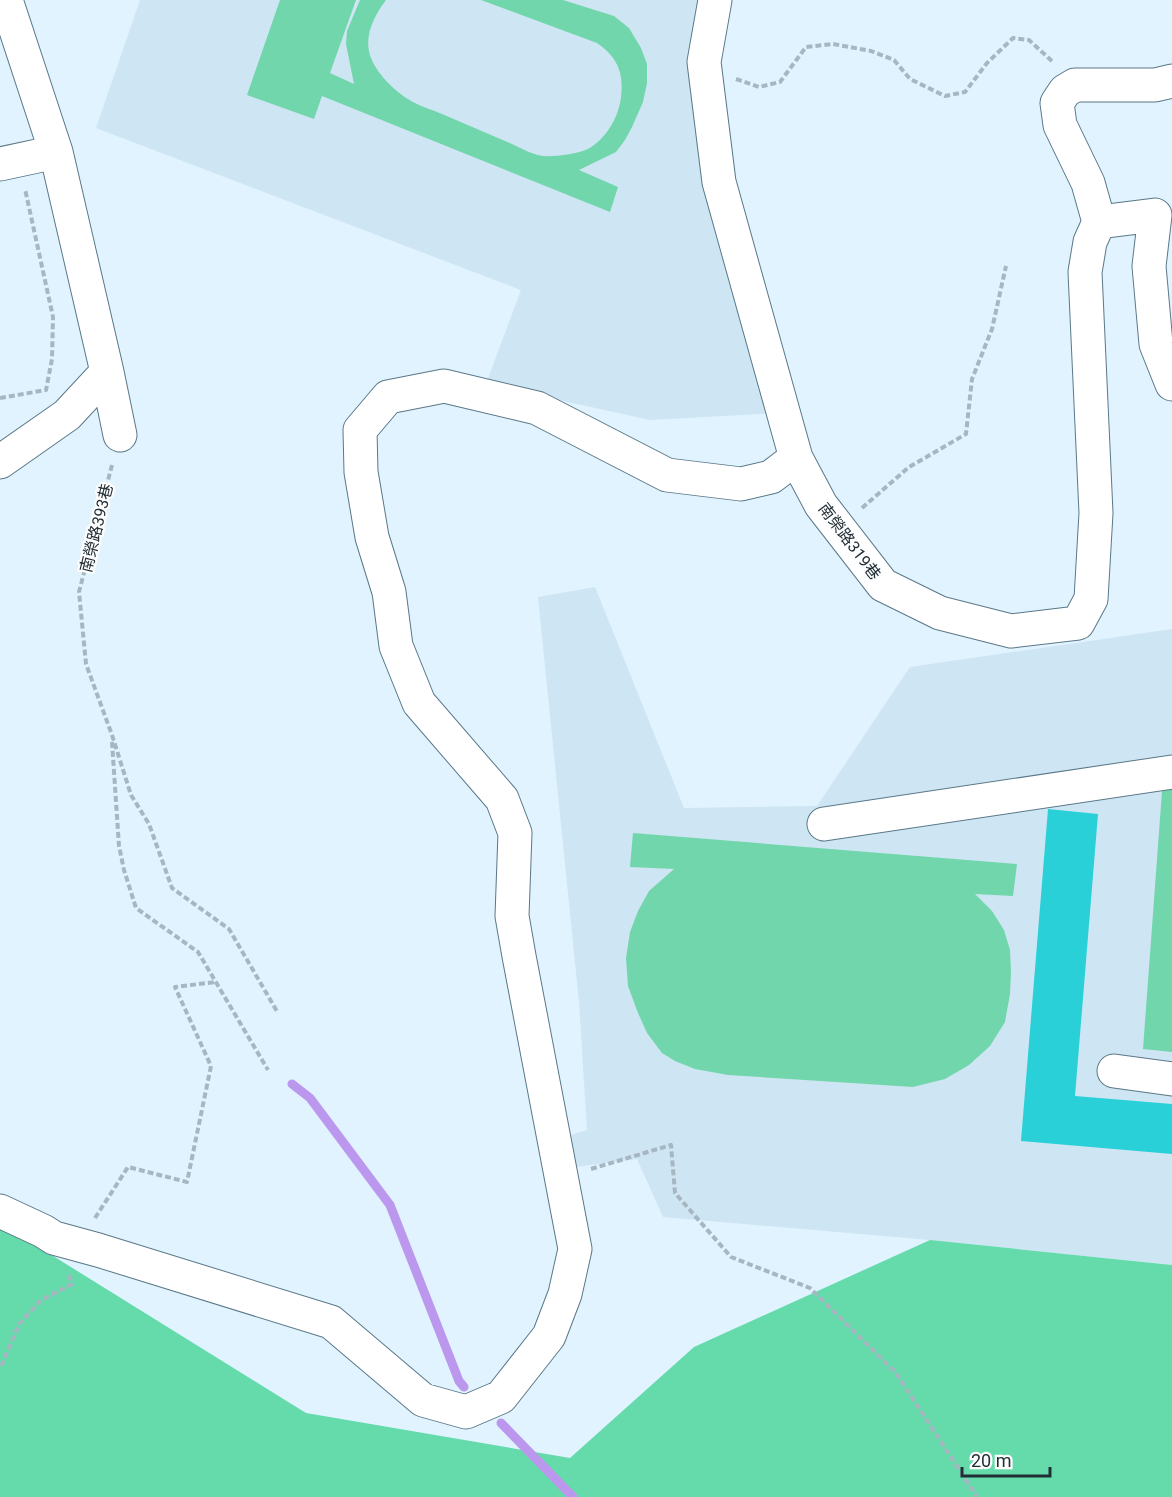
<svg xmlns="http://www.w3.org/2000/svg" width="1172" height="1497" viewBox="0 0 1172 1497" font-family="Roboto,'Noto Sans TC',sans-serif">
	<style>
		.built { fill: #cee5f3 }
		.green { fill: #72d6ac }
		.forest { fill: #65daab }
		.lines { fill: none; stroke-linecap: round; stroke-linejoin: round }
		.stream { stroke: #bb98ee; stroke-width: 9 }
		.building { fill: #2ad0d7 }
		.minor-casing { stroke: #5a7888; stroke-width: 35 }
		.path { stroke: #a6b7c2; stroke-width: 4; stroke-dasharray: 6 3; stroke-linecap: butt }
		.minor { stroke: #fff; stroke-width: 33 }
		.labels { text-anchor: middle; stroke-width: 4.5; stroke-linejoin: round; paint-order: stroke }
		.street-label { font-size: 16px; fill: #222e35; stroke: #fdfdfd }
	</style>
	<rect width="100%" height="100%" fill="#e0f3ff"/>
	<path class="built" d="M140 0H707L694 65 776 413 650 420 486 384 521 290 96 128Z
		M595 587 684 808 817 806 910 667 1172 629V1265L930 1240 663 1217 637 1159 575 1167 568 1136 587 1130 579 1002 538 597Z"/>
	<path class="green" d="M280 0H356L330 73 354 84 346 44 347 31 360 0H386C376 13 365 33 369 51 372 69 393 90 408 99 418 106 431 109 442 114 463 123 484 132 505 141 515 145 532 155 543 156 554 157 577 154 588 149 606 139 619 117 621 97 624 72 617 57 597 43L481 0H563L614 16 629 28 641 48 647 64V83L643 102 632 127 625 140 616 152 579 170 618 187 610 212 322 96 314 119 247 95Z
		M1163 778 1172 779V1052L1143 1049Z
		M633 833 1017 864 1013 896 975 894 992 911 1004 930 1010 950 1011 972 1010 994 1005 1022 990 1046 969 1065 945 1079 913 1087 728 1075 695 1069 675 1061 662 1053 647 1033 638 1013 628 986 626 958 630 932 638 911 649 891 674 869 630 867Z"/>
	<path class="forest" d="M0 1223 306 1413 570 1458 694 1347 930 1240 1172 1265V1497H0Z"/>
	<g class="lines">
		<path class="stream" d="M292 1084 310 1098 390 1205 459 1381 464 1387
			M501 1423 573 1497"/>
	</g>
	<path class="building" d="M1048 809 1098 814 1075 1096 1172 1104V1154L1021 1141Z"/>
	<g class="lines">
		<g class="minor-casing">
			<path id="minor" d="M6 0 56 152 107 372 120 435
				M715 0 704 62 719 182 796 458 821 505 883 585 940 613 1011 631 1078 623 1091 599 1096 513 1085 272 1090 242 1099 222 1088 183 1060 125 1057 103 1065 91 1075 85H1155L1172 81
				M0 164 56 152
				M1099 222 1155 215 1149 266 1156 344 1172 384
				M0 462 67 415 107 372
				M824 824 1172 772
				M1114 1071 1172 1079
				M0 1211 43 1231 54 1238 98 1250 331 1322 423 1400 466 1412 501 1397 549 1336 565 1294 575 1249 519 956 512 916 515 833 502 799 419 703 396 646 389 592 372 537 361 472 360 430 388 397 444 386 537 408 667 475 741 484 771 477 796 458"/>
		</g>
		<path class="path" d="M736 79 759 87 780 82 806 47 833 44 871 51 894 60 910 79 945 96 965 92 987 63 1013 38 1029 40 1054 63
			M0 398 46 390 52 359 53 317 25 189
			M112 465 79 592 86 664 112 735 131 795 149 824 172 888 229 929 278 1013
			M862 508 909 467 966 434 972 379 992 329 1006 266
			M112 742 119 846 124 870 136 908 198 952 268 1070
			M591 1169 671 1145 675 1193 731 1257 810 1288 896 1373 977 1497
			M95 1218 128 1167 187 1182 211 1066 175 987 215 982
			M0 1365 2 1364 19 1324 41 1300 72 1284 69 1275"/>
		<use href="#minor" class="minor"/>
	</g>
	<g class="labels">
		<g class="street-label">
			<text transform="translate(96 528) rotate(-76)" y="6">南榮路393巷</text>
			<text transform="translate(850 541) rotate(53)" y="6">南榮路319巷</text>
		</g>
	</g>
	<path d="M962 1467v9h88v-9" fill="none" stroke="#222e35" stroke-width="3"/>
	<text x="971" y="1467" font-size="18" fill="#222e35" stroke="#fdfdfd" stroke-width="4.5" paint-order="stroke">20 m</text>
</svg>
